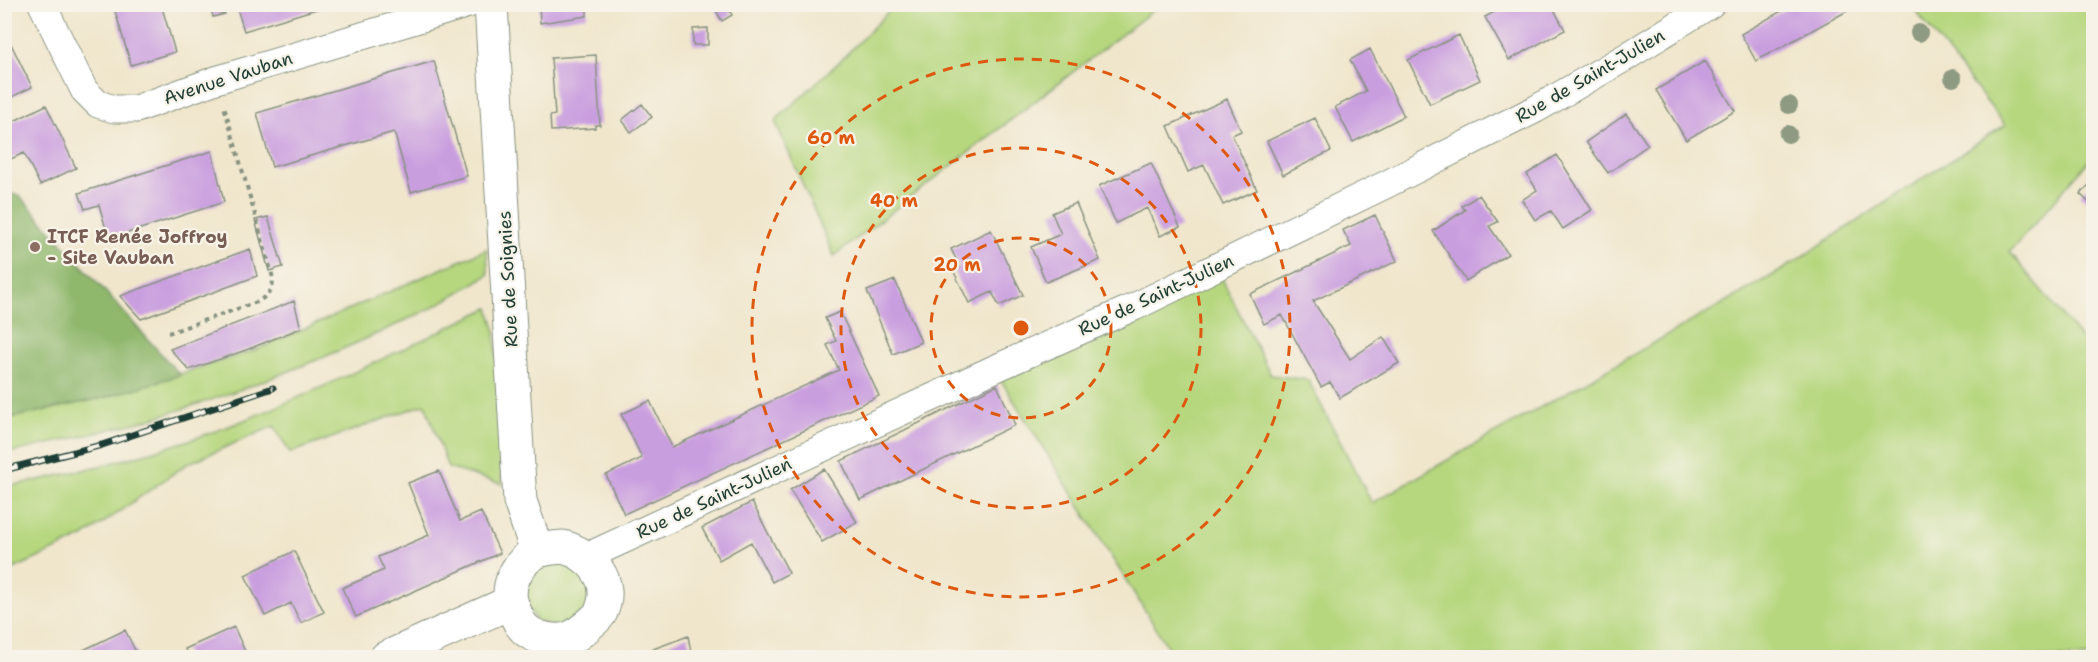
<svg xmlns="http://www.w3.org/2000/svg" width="2098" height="662" viewBox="0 0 2098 662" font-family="'Shantell Sans',sans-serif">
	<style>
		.green { fill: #b6d77e; stroke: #6a8a59; stroke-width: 1.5 }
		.forest { fill: #90b86d; stroke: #587a50; stroke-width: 1.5 }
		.building { fill: #c99edf }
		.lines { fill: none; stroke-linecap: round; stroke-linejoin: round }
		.minor-casing { stroke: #889280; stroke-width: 29 }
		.tertiary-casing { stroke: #889280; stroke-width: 35 }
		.path { stroke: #889280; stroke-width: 4; stroke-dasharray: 4.5 4.5; stroke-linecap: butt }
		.minor { stroke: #fff; stroke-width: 27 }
		.tertiary { stroke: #fff; stroke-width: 33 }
		.rail-casing { stroke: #1f3d34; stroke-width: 7 }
		.rail { stroke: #f7f3e8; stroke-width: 4.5; stroke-dasharray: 14; stroke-linecap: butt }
		.tree { fill: #8e9a81 }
		.ring { fill: none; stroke: #de580e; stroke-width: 3; stroke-dasharray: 10 8 }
		.education-dot { fill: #8d6e63; stroke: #f7f3e8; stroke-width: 2 }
		.labels { text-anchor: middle; stroke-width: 4.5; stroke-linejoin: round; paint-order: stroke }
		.street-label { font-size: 18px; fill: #1f3d34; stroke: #f7f3e8 }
		.education-label { font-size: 18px; font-weight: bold; fill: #785e54; stroke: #f7f3e8; text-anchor: start }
		.centre { fill: #de580e; stroke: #f7f3e8; stroke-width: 3 }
		.ring-label { font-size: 18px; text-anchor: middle; font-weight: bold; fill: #de580e; stroke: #f7f3e8; stroke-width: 4.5; stroke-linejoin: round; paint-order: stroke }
	</style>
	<rect width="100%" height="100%" fill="#f7f3e8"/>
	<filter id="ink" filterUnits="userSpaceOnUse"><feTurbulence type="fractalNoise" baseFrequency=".0167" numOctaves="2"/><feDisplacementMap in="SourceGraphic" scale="12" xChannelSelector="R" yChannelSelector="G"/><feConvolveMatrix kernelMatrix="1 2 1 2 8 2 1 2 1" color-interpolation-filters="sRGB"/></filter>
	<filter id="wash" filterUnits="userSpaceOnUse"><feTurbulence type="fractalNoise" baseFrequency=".008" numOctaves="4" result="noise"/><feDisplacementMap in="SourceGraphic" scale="24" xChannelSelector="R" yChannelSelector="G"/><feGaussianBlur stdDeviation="1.35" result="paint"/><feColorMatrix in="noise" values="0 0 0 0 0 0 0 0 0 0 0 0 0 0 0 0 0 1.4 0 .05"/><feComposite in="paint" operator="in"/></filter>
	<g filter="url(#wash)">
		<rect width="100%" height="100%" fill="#f0e6cc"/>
		<path class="green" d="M896 4H1160V5L834 256 775 121 838 63Z
			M1911 5H2093V156L2010 252 2093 353V657H1174L994 369 1216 267 1271 375 1308 380 1372 503 1782 270 2005 125Z
			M487 249 488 275C466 288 444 302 421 313 333 356 240 393 146 420 99 433 52 443 5 454V419L107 397 256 350Z
			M489 308 495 329 502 484 448 468 425 404 290 453 274 426 187 464 83 537 5 573V487C81 472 159 453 232 425 320 391 404 348 489 308Z
			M559 560 586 576C593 611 587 609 559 627L537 621 524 601 531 572Z"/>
		<path class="forest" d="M5 194 19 195 180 375 107 397 5 419Z"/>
		<g id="blocks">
			<path class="building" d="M113 4H161L175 52 131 65Z
				M216 4H222L225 14 213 17 210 6Z
				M539 4H587V16L540 23Z
				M722 4H726L732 15 722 21 715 9Z
				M1509 4H1551L1565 30 1509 60 1485 17Z
				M1794 4H1860L1756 61 1741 34Z
				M236 5H322L323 7 244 31Z
				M708 28V45H693V29Z
				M1459 35 1480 80 1430 104 1408 60Z
				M11 44 32 87 4 101V47Z
				M1370 49 1404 116 1353 142 1335 107 1366 91 1350 60Z
				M596 55 600 125H595V128L551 131 550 116 555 115 551 58Z
				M434 61 467 176 411 192 394 132 272 167 257 113Z
				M1705 61 1735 111 1686 140 1656 90Z
				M1227 99 1241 131 1232 135 1257 190 1223 205 1204 165 1188 172 1168 126Z
				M642 104 652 117 631 132 622 120Z
				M46 105 76 168 40 185 24 153 4 162V126Z
				M1626 114 1648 145 1608 173 1586 142Z
				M1315 118 1331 151 1283 175 1267 141Z
				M212 151 224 202 109 239 99 205 85 209 79 193Z
				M1557 155 1592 210 1563 229 1551 211 1535 220 1522 200 1537 190 1527 174Z
				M1151 163 1180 227 1160 236 1147 208 1116 223 1099 186Z
				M2094 180V207L2080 194Z
				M1479 195 1498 222 1489 226 1508 254 1466 281 1433 231 1465 210 1462 206Z
				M1076 203 1100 260 1046 282 1031 247 1061 234 1052 213Z
				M1375 215 1397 261 1313 301 1350 359 1383 337 1399 363 1340 398 1330 382 1321 387 1282 315 1264 324 1250 294 1351 246 1343 230Z
				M268 217 283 267 269 271 255 220Z
				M991 230 1023 295 999 306 992 292 969 303 953 270 960 267 951 249Z
				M250 249 257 276 141 319 120 296Z
				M895 280 921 342 893 354 867 291Z
				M294 301 301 328 246 350 189 370 170 349Z
				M840 312 879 396 624 514 606 475 642 458 621 414 650 401 672 447 839 370 827 345 836 341 825 318Z
				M997 385 1015 425 860 500 841 461Z
				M824 469 857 522 822 542 790 490Z
				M439 471 460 521 481 512 500 553 356 617 342 588 384 570 378 557 429 535 408 483Z
				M752 502 789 573 772 582 751 542 719 560 702 528Z
				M294 551 324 612 301 623 291 603 265 616 245 575Z
				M234 627 248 658H189L185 649Z
				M125 630 139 658H76L75 654Z
				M688 636 692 657 690 658H629Z"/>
		</g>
	</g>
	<g filter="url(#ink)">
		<use href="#blocks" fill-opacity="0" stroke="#889280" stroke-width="1.5"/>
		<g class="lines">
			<g class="minor-casing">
				<path id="minor" d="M42 4 84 90 98 104 114 109H136L216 80 468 4
					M586 557 994 369 1134 307 1387 184 1536 109 1626 57 1711 4"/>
			</g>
			<g class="tertiary-casing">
				<path id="tertiary" d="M491 4 520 501 537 551
					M563 547C591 554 615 581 601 612 598 618 590 623 585 628 582 630 578 634 574 636 559 645 530 639 520 623 517 618 515 612 513 607 504 586 518 562 536 552 544 548 553 548 563 547Z
					M386 658 511 602"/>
			</g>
			<path class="path" d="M168 333 257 302C268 295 273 292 273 278L224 106"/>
			<use href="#minor" class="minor"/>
			<use href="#tertiary" class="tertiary"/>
			<g class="rail-casing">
				<path id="rail" d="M4 470 102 445 273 388"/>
			</g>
			<use href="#rail" class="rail"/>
		</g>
		<g class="tree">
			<circle cx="1919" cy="33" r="9"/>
			<circle cx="1953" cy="78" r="9"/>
			<circle cx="1789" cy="105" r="9"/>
			<circle cx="1788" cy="134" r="9"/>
		</g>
	</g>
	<g class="ring">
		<circle cx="1021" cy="328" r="90"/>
		<circle cx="1021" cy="328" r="180"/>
		<circle cx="1021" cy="328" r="269"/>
	</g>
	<circle class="education-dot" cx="35" cy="247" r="6"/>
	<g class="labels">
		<g class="street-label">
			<text transform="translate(1590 76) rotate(-30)" y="6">Rue de Saint-Julien</text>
			<text transform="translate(228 78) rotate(-18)" y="6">Avenue Vauban</text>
			<text transform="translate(508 279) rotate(-93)" y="6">Rue de Soignies</text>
			<text transform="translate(1156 295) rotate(-25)" y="6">Rue de Saint-Julien</text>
			<text transform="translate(714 498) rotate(-25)" y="6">Rue de Saint-Julien</text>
		</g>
		<g class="education-label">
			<text x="47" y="243">ITCF Renée Joffroy<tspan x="47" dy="21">- Site Vauban</tspan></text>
		</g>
	</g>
	<circle cx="1021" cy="328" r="9" class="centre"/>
	<g class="ring-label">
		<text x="831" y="144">60 m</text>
		<text x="894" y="207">40 m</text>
		<text x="957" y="271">20 m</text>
	</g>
	<rect width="2098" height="662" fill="none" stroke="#f7f3e8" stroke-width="24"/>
</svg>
